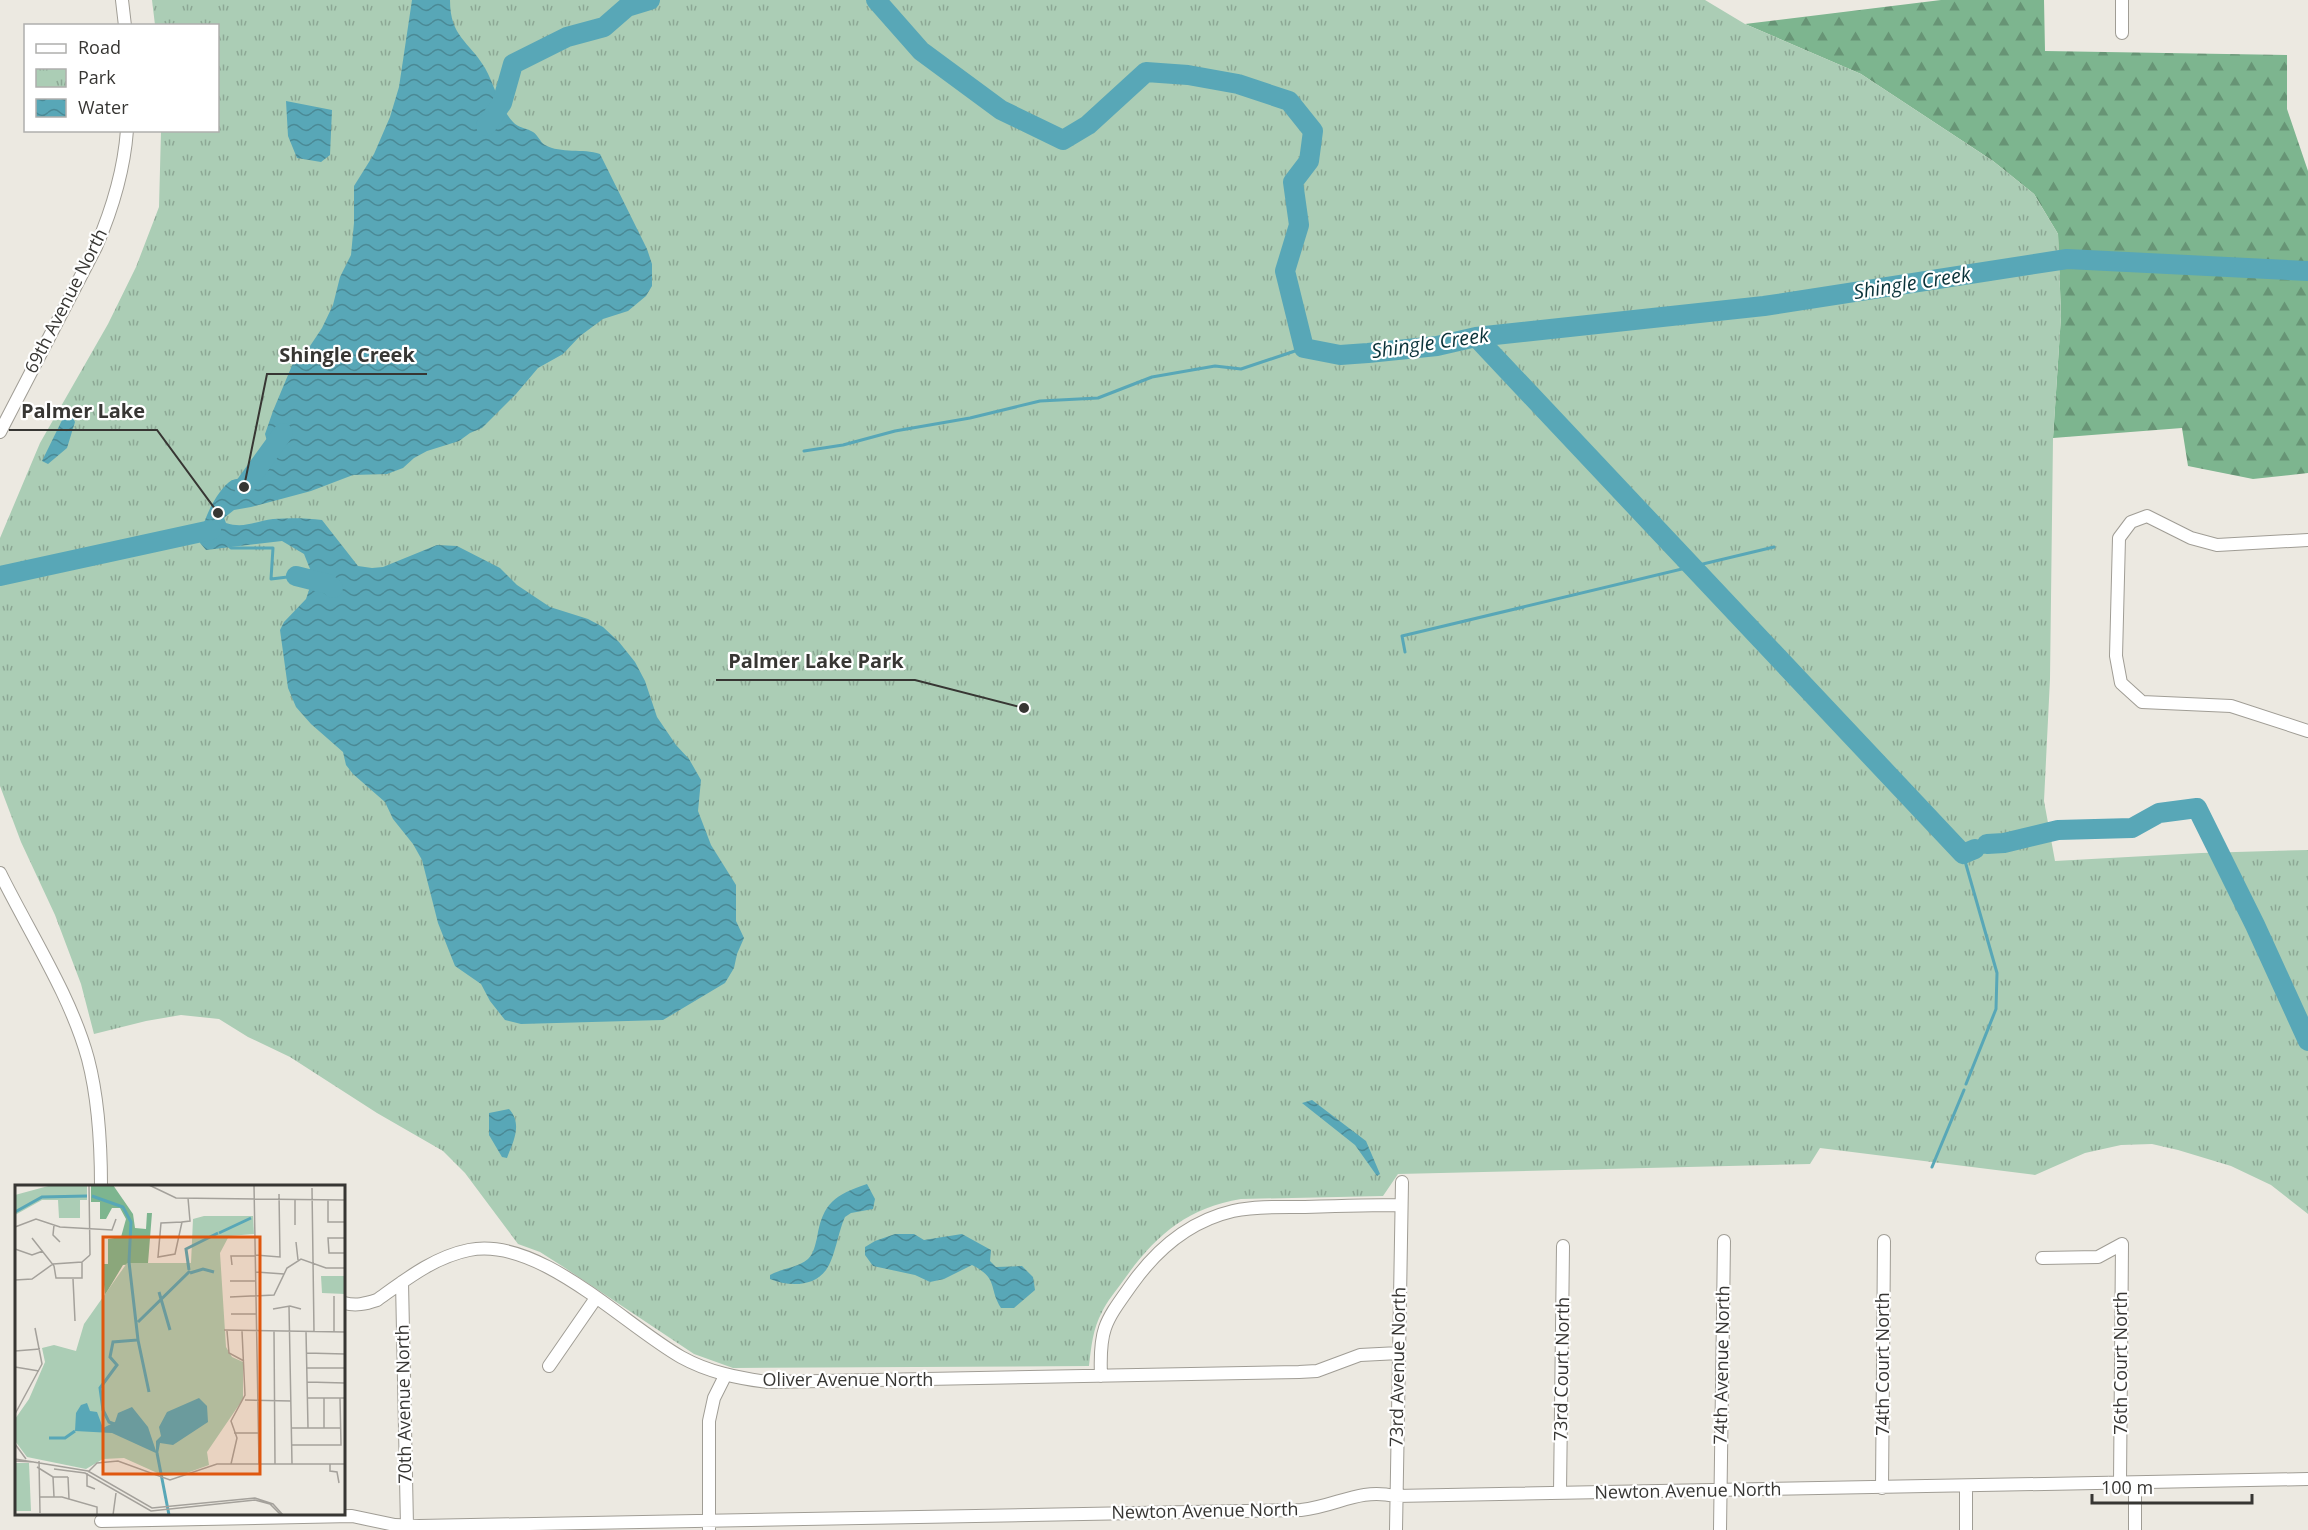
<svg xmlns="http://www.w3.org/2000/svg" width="2308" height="1530" viewBox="0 0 2308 1530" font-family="'Open Sans',sans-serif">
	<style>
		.forest { fill: url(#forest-firs) }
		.park { fill: url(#park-tufts) }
		.water { fill: url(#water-waves) }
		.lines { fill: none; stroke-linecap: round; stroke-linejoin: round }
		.stream { stroke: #58a7b7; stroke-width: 3 }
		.river { stroke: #58a7b7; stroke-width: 20 }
		.minor-casing { stroke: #a09d95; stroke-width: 14 }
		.minor { stroke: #fff; stroke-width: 12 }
		.labels { text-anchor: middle; stroke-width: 4.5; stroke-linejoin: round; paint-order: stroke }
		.street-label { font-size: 18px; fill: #373633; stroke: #fff }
		.water-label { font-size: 20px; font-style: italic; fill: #0a3239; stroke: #fff }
		.inset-river { fill: none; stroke: #58a7b7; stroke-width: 3 }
		.inset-road { fill: none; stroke: #a4a19b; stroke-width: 1.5 }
		.view { fill: #df570e; fill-opacity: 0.15; stroke: #df570e; stroke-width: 3 }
		.inset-edge { fill: none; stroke: #373633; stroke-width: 3 }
		.leader { fill: none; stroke: #373633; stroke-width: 2 }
		.callout-dot { fill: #373633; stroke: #fff; stroke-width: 2 }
		.callout-label { font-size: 20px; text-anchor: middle; font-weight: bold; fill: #373633; stroke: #fff; stroke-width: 4.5; stroke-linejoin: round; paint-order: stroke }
	</style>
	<defs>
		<pattern id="forest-firs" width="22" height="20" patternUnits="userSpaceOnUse" patternTransform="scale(1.5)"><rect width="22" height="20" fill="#7db58f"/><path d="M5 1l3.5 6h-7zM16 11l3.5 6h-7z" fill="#679475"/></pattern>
		<pattern id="park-tufts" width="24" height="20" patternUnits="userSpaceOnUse" patternTransform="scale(1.5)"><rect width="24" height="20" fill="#abcdb5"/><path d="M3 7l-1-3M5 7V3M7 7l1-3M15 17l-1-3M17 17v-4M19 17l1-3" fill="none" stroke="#8ca794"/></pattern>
		<pattern id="water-waves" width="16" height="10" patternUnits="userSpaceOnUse" patternTransform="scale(1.5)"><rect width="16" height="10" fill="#58a7b7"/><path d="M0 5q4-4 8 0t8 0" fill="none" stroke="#4a8995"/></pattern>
	</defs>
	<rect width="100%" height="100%" fill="#ece9e1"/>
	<path class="forest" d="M1941 0H2044L2045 51 2287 55V109L2308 171V473L2253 479 2188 466 2182 428 2053 438 2061 316 2058 234 2034 194 1993 161 1861 74 1745 24Z"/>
	<path class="park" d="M152 0H1705L1745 24 1861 74 1993 161 2034 194 2058 234 2061 316 2053 438 2050 679 2044 801 2055 861 2201 853 2308 850V1214L2271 1185 2231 1166 2178 1150 2152 1144 2121 1145 2085 1153 2035 1175 1820 1148 1810 1164 1398 1174 1383 1196 1241 1199C1186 1208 1154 1237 1123 1281 1116 1291 1107 1301 1102 1312 1093 1328 1091 1348 1089 1366L733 1368 694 1354 562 1266 540 1252 518 1244 465 1173 443 1151 377 1113 290 1057 248 1037 219 1019 181 1015 146 1021 94 1034 81 984 55 915 21 842 0 786V538L40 443 108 324 136 267 159 207 161 131 218 130V26L155 25Z"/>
	<path class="water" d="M412 0H450C450 37 469 41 485 68 495 86 499 107 513 122 518 128 527 128 533 132 538 135 540 142 545 145 561 154 583 148 600 154L647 249 652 264V286L646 296 628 311 603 319 580 336 563 354 538 368 516 394 482 428 470 433 459 441 427 451 414 458 403 468 387 474 353 475 311 491 251 507 234 510 224 518 226 523C244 529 256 521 273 519 290 518 306 518 322 520L358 566 372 568 383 567 437 545 457 546 500 568 517 585 550 607 588 619 603 627 619 642 635 662 645 681 657 717 676 745 689 759 701 780 698 811 711 845 736 885V921L744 938 737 954 734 968 725 983 663 1020 521 1024 505 1020 490 1001 481 984 455 966 438 923 422 860 413 844 393 819 385 802 353 774 346 765 343 752 311 724 296 707 288 688 280 630 284 622 306 599 311 584 310 569 304 554 282 541 206 550 200 543C200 525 216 490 232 480 233 480 240 478 241 478 253 475 261 469 268 459V445L265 434 273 411 293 363 310 346 322 328 333 305 340 277 351 255 354 223V186L374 154 390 117 399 87Z
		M286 101 332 110 330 155 321 162 297 158 288 136Z
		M68 408 75 422 67 448 48 464 42 461Z
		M1312 1100 1366 1141 1380 1174 1377 1176 1355 1145 1302 1103Z
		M509 1109C523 1124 513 1142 507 1158L502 1157 489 1135V1113Z
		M867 1184 875 1199 873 1209 851 1213 845 1217C838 1232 835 1258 826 1270 813 1288 787 1286 770 1279V1275L774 1273C785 1268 799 1267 808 1259 814 1253 815 1245 817 1238 823 1202 835 1195 867 1184Z
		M895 1234H914L924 1240 962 1234 991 1250 990 1261 996 1267 1022 1266 1033 1277 1035 1290 1014 1308H1001C988 1287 999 1279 972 1265L944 1279 930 1282 915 1275 873 1266 865 1255V1247L875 1241Z"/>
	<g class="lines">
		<path class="stream" d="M804 451 843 445 895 431 970 418 1040 401 1098 398 1152 377 1215 366 1241 369 1304 348
			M227 544 231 548H273L271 579 296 576
			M1405 652 1402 636 1774 547
			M1963 854 1997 973 1996 1009 1966 1084
			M1932 1167 1964 1090"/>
		<path class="river" d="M876 0 921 51 1001 110 1063 140 1088 125 1146 72 1188 75 1238 84 1289 101 1313 131 1309 161 1293 182 1299 225 1285 271 1304 348 1340 355 1368 353 1437 346 1476 337 1764 306 2067 259 2308 271
			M486 126 502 103 513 64 567 37 604 27 627 7 650 0
			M1476 337 1963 854 1975 849
			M244 487 283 433
			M0 576 211 530
			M296 576 328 584 333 588
			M1987 844 2004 843 2058 830 2132 828 2159 813 2197 808 2255 925 2308 1041"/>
		<g class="minor-casing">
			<path id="minor" d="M122 0 125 26
				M2122 33V0
				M0 432 96 247C112 210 124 171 127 130
				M2308 540 2217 545 2191 538 2147 516 2131 522 2119 538 2116 656 2121 683 2142 702 2231 706 2308 731
				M0 873C29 932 71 996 88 1059 99 1101 101 1144 101 1186
				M2042 1258 2098 1257 2122 1244 2120 1483
				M402 1282 407 1526
				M344 1303C356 1306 365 1304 377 1300 405 1280 434 1257 469 1250 539 1236 623 1324 681 1357 708 1372 737 1378 768 1382L1299 1372 1317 1371 1360 1355 1399 1353
				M549 1366 596 1298
				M1101 1376C1099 1328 1105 1322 1132 1284 1157 1249 1190 1221 1233 1211 1256 1206 1282 1207 1305 1207 1337 1206 1369 1205 1401 1205
				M1966 1486V1530
				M1882 1488 1884 1241
				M1560 1493 1563 1246
				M101 1521 352 1516 395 1525 419 1526 1301 1510C1338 1506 1358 1488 1395 1496L2308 1479
				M709 1530V1421L714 1398 725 1376
				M1396 1530 1402 1182
				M1720 1530 1724 1241
				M2135 1530V1483"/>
		</g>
		<use href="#minor" class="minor"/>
	</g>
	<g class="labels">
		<g class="street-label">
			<text transform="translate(66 301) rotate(-63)" y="6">69th Avenue North</text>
			<text transform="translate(2121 1363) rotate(-90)" y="6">76th Court North</text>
			<text transform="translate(1883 1364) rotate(-90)" y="6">74th Court North</text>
			<text transform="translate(1722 1365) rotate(-89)" y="6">74th Avenue North</text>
			<text transform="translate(1398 1367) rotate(-89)" y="6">73rd Avenue North</text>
			<text transform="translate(1562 1369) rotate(-89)" y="6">73rd Court North</text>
			<text x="848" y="1386">Oliver Avenue North</text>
			<text transform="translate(404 1404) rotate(-91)" y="6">70th Avenue North</text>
			<text transform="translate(1688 1491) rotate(-1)" y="6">Newton Avenue North</text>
			<text transform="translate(1205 1511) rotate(-1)" y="6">Newton Avenue North</text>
		</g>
		<g class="water-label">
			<text transform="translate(1912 283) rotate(-9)" y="7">Shingle Creek</text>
			<text transform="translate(1430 343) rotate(-8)" y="7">Shingle Creek</text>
		</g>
	</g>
	<g transform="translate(15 1185)">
		<rect width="330" height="330" fill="#ece9e1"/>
		<path d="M76 0H98L118 29 120 43 131 44 132 28H137L133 78 108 80 90 110 87 79H93V54L106 52 111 34 105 23H97L91 34H85V17H76Z" fill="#7db58f"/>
		<path d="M0 278H14L16 326H0Z" fill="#abcdb5"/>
		<path d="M37 0H72V15H65V33H44L43 15H27L0 30V10ZM189 31H238L239 49 214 51 205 68 211 162 217 172 228 177V214L192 267 194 280 169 289 149 291 109 273 88 274 71 284 12 272 0 256V234L14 214 30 177 27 163 39 160 61 166 69 139 112 78H176L178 34ZM306 91H330V109L307 108Z" fill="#abcdb5"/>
		<path d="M184 213 192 221 193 237 158 260 145 258 143 269 97 248 60 246 61 228 66 220 72 218 75 226 82 227 88 243 100 237 103 228 117 222 133 242 141 266V256L146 251 144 242 152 227Z" fill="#58a7b7"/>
		<path class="inset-river" d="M77 11 108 22 116 37 114 77 123 155 98 157 95 172 102 180 85 203 88 225 94 237 102 240M0 27 27 12 72 11M204 48 236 33M174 85 171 64 203 48M175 88 188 84 199 87M144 107 155 145M123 137 175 86M123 155 134 207M34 253H50L60 246M142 268 154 330"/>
		<path class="inset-road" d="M74 0 75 70M134 0 161 13 330 15M239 0 244 279M297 3 299 147M280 14V40M313 15V37H330M167 37 146 38 143 72 160 69 167 37 175 36 173 13M39 40 38 50 45 57M0 42 21 34 45 42 97 45 101 34M17 53 39 81 41 93H67V77M330 53H313L314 68H330M281 57 283 75M0 64 17 70 28 66M240 70 265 72 264 9M217 80 216 71H240M0 85V135M241 87 269 89M58 94 60 136M0 95 17 94 38 79 67 77 75 70M215 96H241M319 111V147M215 112 259 110 272 83 286 74 311 83H330M274 121 277 279M258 124 275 121 286 124M216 129H241M209 145 330 147M212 146 214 168 229 176M259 146 260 279M291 146 293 243M0 166 25 164M291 168 330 169M0 182 24 186M292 183H330M292 197 330 198M293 213H330M309 213V243M230 215 276 216M0 229 27 179 20 143M277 243H326M219 248H245M0 259 11 274M277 260H326L325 213M0 274 73 286 137 323 240 313 258 319 268 330M0 276 19 277M24 276 25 328M216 279 222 253 216 236 230 210 227 146M315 279V286L322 287 324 298M22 282 38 292H53M39 284 70 288 136 326 240 315 255 319 266 330M73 287 82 278 103 276 155 295 202 279H330M72 288V301L80 304M38 292 39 312M53 292 54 314M24 312H47L82 322V330M18 330H48M98 330 101 308"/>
		<path class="view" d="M88 52H245V289H88Z"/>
		<rect width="330" height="330" class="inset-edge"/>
	</g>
	<path class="leader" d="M244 487L267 374H427M218 513L157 430H9M1024 708L915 680H716"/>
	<g class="callout-dot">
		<circle cx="244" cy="487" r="6"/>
		<circle cx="218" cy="513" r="6"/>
		<circle cx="1024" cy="708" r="6"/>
	</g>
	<g class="callout-label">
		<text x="347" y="362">Shingle Creek</text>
		<text x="83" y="418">Palmer Lake</text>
		<text x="816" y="668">Palmer Lake Park</text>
	</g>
	<rect x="24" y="24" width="195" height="108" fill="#ffffff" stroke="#afafad" stroke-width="1.5"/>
	<rect x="36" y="44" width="30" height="9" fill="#ffffff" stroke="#afafad" stroke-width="1.5"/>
	<text x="78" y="54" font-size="18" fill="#373633">Road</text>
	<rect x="36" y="69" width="30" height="18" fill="url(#park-tufts)" stroke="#afafad" stroke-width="1.5"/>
	<text x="78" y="84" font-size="18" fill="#373633">Park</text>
	<rect x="36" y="99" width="30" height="18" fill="url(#water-waves)" stroke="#afafad" stroke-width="1.5"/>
	<text x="78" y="114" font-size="18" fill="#373633">Water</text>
	<path d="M2092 1494v9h160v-9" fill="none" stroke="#373633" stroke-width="3"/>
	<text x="2101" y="1494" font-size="18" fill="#373633" stroke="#ffffff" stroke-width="4.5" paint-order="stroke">100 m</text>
</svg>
